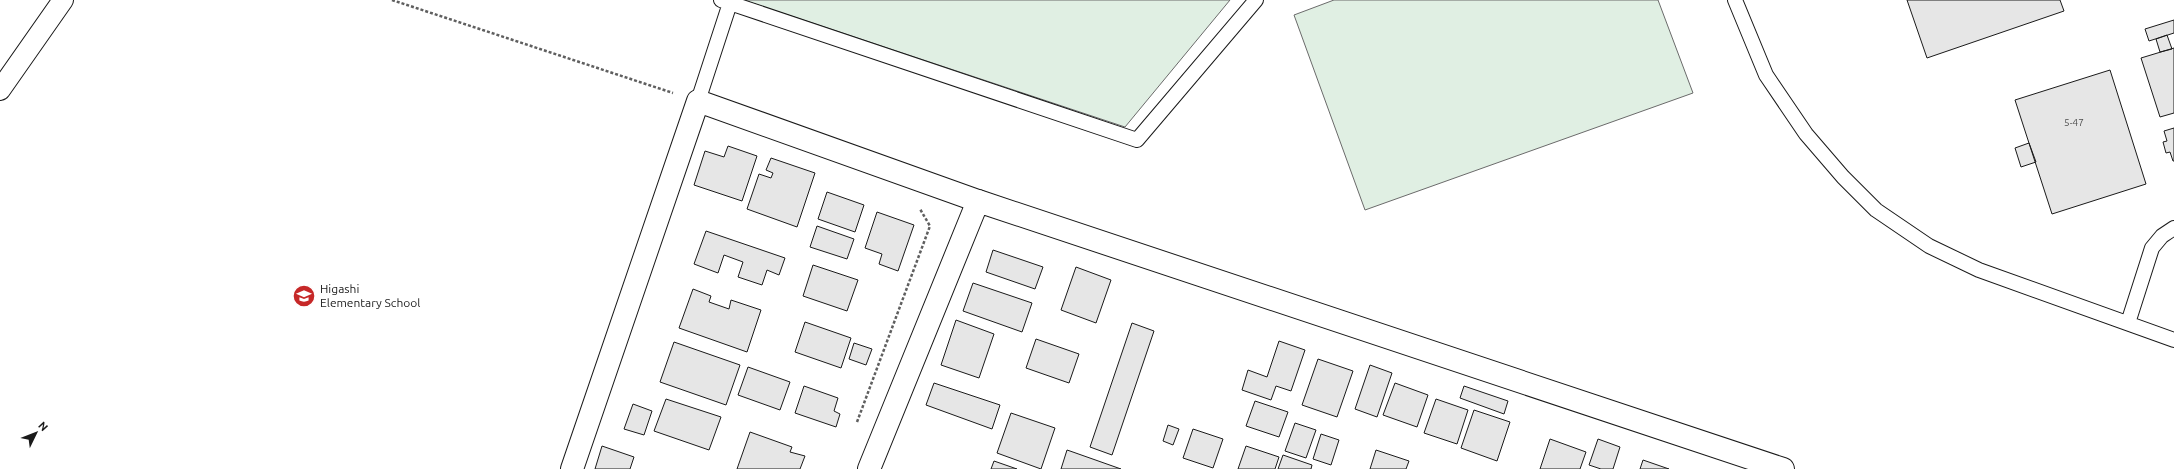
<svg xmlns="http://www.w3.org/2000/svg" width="2174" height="469" viewBox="0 0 2174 469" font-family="Ubuntu,sans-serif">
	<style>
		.green { fill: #e0efe3; stroke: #6a6a6a }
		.building { fill: #e6e6e6; stroke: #1a1a1a }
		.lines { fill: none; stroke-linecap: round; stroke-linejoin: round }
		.service-casing { stroke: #1a1a1a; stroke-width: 16 }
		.pedestrian-casing { stroke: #1a1a1a; stroke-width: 22 }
		.minor-casing { stroke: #1a1a1a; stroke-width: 24 }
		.tertiary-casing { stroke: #1a1a1a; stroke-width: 24 }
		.path { stroke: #5f5f5f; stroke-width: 2.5; stroke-dasharray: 3 2; stroke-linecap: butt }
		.service { stroke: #fff; stroke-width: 14 }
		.pedestrian { stroke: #fff; stroke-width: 20 }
		.minor { stroke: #fff; stroke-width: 22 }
		.tertiary { stroke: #fff; stroke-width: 22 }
		.labels { text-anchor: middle; stroke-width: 3; stroke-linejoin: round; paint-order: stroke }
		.number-label { font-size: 10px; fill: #4d4d4d }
		.poi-label { font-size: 12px; fill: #1a1a1a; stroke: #fff; text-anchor: start }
	</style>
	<rect width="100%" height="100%" fill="#fff"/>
	<path class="green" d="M743 0H1230L1125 127Z
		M1334 0H1658L1693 93 1365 210 1294 15Z"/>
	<path class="building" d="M1907 0H2060L2064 11 1927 58Z
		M2174 20V33L2149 41 2145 29Z
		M2167 35 2172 49 2160 52 2156 39Z
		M2174 48V113L2160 117 2141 58Z
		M2110 70 2146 184 2052 214 2015 100Z
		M2174 128V161H2173L2170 152 2166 153 2163 142 2167 141 2164 131Z
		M2029 143 2036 162 2021 167 2015 148Z
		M728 146 757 156 742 201 694 185 705 151 724 157Z
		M771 158 815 173 797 227 747 209 759 174 771 178 773 173 766 170Z
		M827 192 864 205 855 232 818 219Z
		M877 212 914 225 898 271 879 264 882 254 865 248Z
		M817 226 854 239 847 259 810 247Z
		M706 231 785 258 779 275 767 270 762 285 738 277 743 262 724 255 718 273 694 264Z
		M993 250 1043 267 1035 289 986 272Z
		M813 265 858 280 847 311 803 296Z
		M1076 267 1111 280 1096 323 1061 310Z
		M973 283 1032 303 1022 332 963 311Z
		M693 289 711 296 709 302 729 309 731 300 761 310 747 352 679 328Z
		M956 320 994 334 979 378 941 365Z
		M805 322 851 338 841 368 795 352Z
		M1132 323 1154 331 1112 455 1090 447Z
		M1036 339 1079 354 1069 383 1026 368Z
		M1279 341 1305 350 1291 391 1276 386 1271 400 1242 390 1248 370 1267 377Z
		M674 342 740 365 726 405 660 382Z
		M854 343 872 349 866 365 849 359Z
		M1318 359 1353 371 1337 417 1302 405Z
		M1370 365 1392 373 1377 417 1355 409Z
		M748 367 790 382 780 410 738 395Z
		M934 383 1000 405 992 429 926 405Z
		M1395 383 1428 395 1417 427 1383 415Z
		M804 386 838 398 834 411 840 414 836 427 795 413Z
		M1464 386 1508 401 1504 414 1460 398Z
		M666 399 721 417 709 450 654 431Z
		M1436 399 1468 410 1457 444 1424 433Z
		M1255 401 1288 412 1279 437 1246 426Z
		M633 404 652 411 644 435 624 429Z
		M1474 410 1510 422 1497 461 1461 448Z
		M1011 413 1055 428 1041 469 997 453Z
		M1295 423 1316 430 1306 458 1285 451Z
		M1168 425 1179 429 1173 445 1163 441Z
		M1193 429 1223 439 1213 468 1183 458Z
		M750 432 792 447 790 452 805 456 800 469H737Z
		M1321 434 1339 440 1331 465 1313 459Z
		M1550 439 1586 452 1580 469H1540Z
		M1598 439 1620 447 1613 469H1601L1589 465Z
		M602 446 634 457 630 469H595Z
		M1246 446 1279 457 1275 469H1238Z
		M1067 450 1070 451 1121 469H1061Z
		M1376 450 1409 461 1406 469H1370Z
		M1283 455 1312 465 1311 469H1278Z
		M1643 460 1669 469H1640Z
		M994 461 1017 469H991Z"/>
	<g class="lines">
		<g class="service-casing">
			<path id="service" d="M721 0 1137 140 1256 0
				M1735 0 1766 75 1806 134 1843 177 1876 210 1929 246 1979 270 2174 340
				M698 101 730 3
				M2128 323 2152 248 2162 236 2174 228"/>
		</g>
		<g class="pedestrian-casing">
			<path id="pedestrian" d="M0 90 63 0"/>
		</g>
		<g class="minor-casing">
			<path id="minor" d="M572 469 698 101 978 201"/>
		</g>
		<g class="tertiary-casing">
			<path id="tertiary" d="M869 469 978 201 1783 469"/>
		</g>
		<path class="path" d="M392 0 673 93
			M857 422 930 226 920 209"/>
		<use href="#service" class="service"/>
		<use href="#pedestrian" class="pedestrian"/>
		<use href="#minor" class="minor"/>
		<use href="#tertiary" class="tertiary"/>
	</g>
	<defs>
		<g id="school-disc" transform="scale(1.15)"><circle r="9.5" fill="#c62828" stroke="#fff"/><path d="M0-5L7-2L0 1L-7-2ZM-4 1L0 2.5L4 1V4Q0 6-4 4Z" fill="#fff"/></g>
	</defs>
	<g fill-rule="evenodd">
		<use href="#school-disc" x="304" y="296"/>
	</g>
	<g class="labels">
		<g class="number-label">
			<text x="2074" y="126">5-47</text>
		</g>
		<g class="poi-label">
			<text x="320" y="293">Higashi<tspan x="320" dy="14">Elementary School</tspan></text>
		</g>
	</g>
	<g transform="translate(36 433) rotate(47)" stroke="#ffffff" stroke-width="3" paint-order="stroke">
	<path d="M0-3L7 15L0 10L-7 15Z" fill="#1a1a1a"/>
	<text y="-6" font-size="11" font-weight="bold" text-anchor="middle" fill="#1a1a1a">N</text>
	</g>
</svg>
